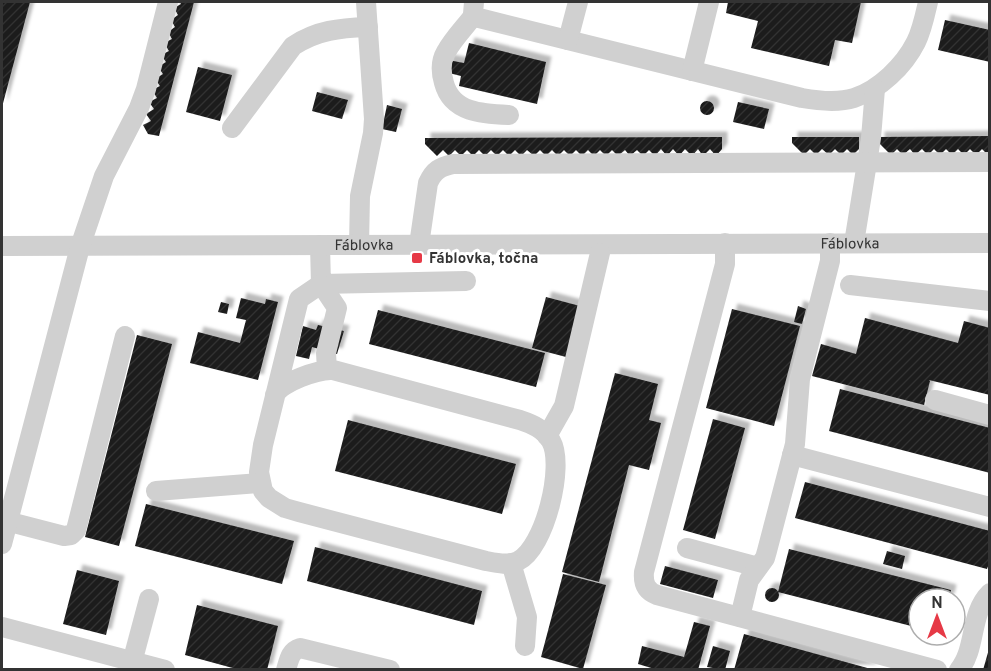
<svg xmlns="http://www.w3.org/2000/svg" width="991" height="671" viewBox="0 0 991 671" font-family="Overpass,sans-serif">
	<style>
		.building { fill: url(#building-hatch); filter: url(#shadow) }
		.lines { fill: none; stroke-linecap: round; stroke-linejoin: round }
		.minor { stroke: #d0d0d0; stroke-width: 20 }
		.poi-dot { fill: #e63946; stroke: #fff; stroke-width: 2 }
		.labels { text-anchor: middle; stroke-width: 6; stroke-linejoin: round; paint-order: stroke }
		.street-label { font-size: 15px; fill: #333; stroke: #fff }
		.poi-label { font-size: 15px; font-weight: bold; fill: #333; stroke: #fff; text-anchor: start }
	</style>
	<defs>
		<pattern id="building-hatch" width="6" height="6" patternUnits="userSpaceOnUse" patternTransform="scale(1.5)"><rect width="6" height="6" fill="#1a1a1a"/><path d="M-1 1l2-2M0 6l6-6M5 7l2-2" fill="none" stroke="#333"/></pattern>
		<filter id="shadow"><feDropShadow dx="5.5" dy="-5.5" stdDeviation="1.5" flood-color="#0004"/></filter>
	</defs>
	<rect width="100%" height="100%" fill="#fff"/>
	<path class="building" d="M2 2H30L2 107Z
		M180 2H194L159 136 148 134 143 125 151 121 146 114 154 109 149 102 157 98 152 90 160 86 155 79 163 74 158 67 166 62 161 55 169 51 164 43 172 39 168 32 175 27 171 20 178 15 174 8 181 4Z
		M728 2H861L852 43 835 40 829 66 751 48 758 21 726 13Z
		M945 20 990 30V62L938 50Z
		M469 43 546 62 537 104 459 86 461 76 445 72 448 60 464 63Z
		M198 67 232 75 220 121 186 112Z
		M317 92 348 100 342 119 312 111Z
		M700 108a7 7 0 1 1 14 0a7 7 0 1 1-14 0Z
		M738 102 769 109 764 129 733 122Z
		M387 105 402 109 396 132 382 129Z
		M990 136 988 155 982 149 976 155 970 149 964 155 958 149 952 155 946 149 940 155 934 149 928 155 922 149 915 155 910 149 903 155 897 149 891 155 879 143V137Z
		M722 137V149L716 156 710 149 703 156 698 149 692 156 685 149 679 156 673 149 667 156 661 149 655 156 649 150 643 156 637 150 630 156 625 150 618 156 612 150 606 156 600 150 594 156 588 150 582 156 576 150 570 156 564 150 558 156 552 150 546 156 540 150 534 156 527 150 521 156 515 150 509 156 503 150 497 156 491 150 485 156 479 150 473 156 467 150 461 156 455 150 449 156 443 150 437 156 425 144V138Z
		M792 137H859V149L853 155 847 149 841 155 835 149 829 155 822 149 816 155 810 149 804 155 792 143Z
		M546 297 580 306 566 357 532 348Z
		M241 298 265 304 266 299 278 302 258 380 190 363 198 332 240 343 246 320 236 318Z
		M221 302 229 304 227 314 218 312Z
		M798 306 806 309 802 324 794 322Z
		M732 309 800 326 774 426 706 408Z
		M378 310 545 353 536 387 369 344Z
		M865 318 958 343 964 321 990 328V395L929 380 930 381 924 405 812 376 821 344 856 354Z
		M318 325 344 331 337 354 312 347 309 359 296 356 303 326 316 330Z
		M137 335 172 344 119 546 85 537Z
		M615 373 658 384 649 420 661 423 649 470 629 465 599 582 562 572Z
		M840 389 990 428V473L829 431Z
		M713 419 745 428 715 539 683 530Z
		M348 420 516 464 502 514 335 471Z
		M805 482 990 531V561L987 569 795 518Z
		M146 504 294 541 282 584 135 546Z
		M315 547 482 591 474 625 307 581Z
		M789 549 951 590 949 599H919V628L778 592Z
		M887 551 905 556 902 569 883 564Z
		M665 566 718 580 713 598 660 584Z
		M77 570 119 581 106 635 63 624Z
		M563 574 606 585 583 669 541 657Z
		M765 595a7 7 0 1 1 14 0a7 7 0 1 1-14 0Z
		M197 605 278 626 267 670H240L185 655Z
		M694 622 710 626 698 670H658L638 664 642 646 684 657Z
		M744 634 871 669V670H734Z
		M713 646 730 651 725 670 707 667Z
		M989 649 990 670H983Z"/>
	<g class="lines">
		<g class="minor">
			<path d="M474 2 473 14 479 18 802 98C819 101 838 103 854 98 879 90 904 66 916 42 922 30 925 15 928 2"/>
			<path d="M474 15C465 27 453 39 446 52 440 62 441 73 444 83 452 113 483 114 509 115"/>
			<path d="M568 40 578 2"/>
			<path d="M692 71 709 2"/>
			<path d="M232 128 293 46C317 30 340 28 368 27"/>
			<path d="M725 243V264L644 572C643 583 646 591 657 595L937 670"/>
			<path d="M854 243 871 138 875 89"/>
			<path d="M320 245 321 284 466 281"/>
			<path d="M359 245 360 196 373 133 374 119 366 2"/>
			<path d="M419 245 428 183C434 170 440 167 453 164L990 162"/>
			<path id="s1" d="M2 246 990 243"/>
			<path d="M850 285 990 301"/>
			<path d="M275 395C281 382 319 369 333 370L520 420C532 424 544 429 551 441 565 465 545 548 518 561 509 566 496 563 486 561L299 512 285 508 269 498 263 491 259 472 263 445 299 299 321 284 337 308 326 353 327 370"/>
			<path d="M935 400 990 415"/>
			<path d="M547 436 564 406 600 253"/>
			<path d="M792 455 990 507"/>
			<path d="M156 491 260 483"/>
			<path d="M2 520 64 536 71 535 76 530 125 336"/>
			<path d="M2 544 80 247 104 176 139 108 146 89 168 2"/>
			<path d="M687 548 758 567"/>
			<path d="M511 563 527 617 525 646"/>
			<path d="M740 617 749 580 765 558 767 551 795 444 800 379 830 261V243"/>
			<path d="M2 627 165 670"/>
			<path d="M130 670 149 599"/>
			<path d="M286 670C289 660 290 651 300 648L390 670"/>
			<path d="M959 670C977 648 969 614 990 593"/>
		</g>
	</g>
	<rect class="poi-dot" x="411" y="252" width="12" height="12" rx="3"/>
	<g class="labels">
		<g class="street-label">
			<text dy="5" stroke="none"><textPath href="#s1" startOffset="848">Fáblovka</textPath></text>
			<text dy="5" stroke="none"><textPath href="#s1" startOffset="362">Fáblovka</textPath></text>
		</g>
		<g class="poi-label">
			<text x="429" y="263">Fáblovka, točna</text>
		</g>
	</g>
	<rect width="991" height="671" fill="none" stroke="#333333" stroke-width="6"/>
	<g transform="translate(937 617)"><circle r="28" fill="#ffffff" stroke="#adadad" stroke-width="1.5"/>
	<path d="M0-4.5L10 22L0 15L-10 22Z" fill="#e63946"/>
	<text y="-9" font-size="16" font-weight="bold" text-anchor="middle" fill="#333333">N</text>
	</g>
</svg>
